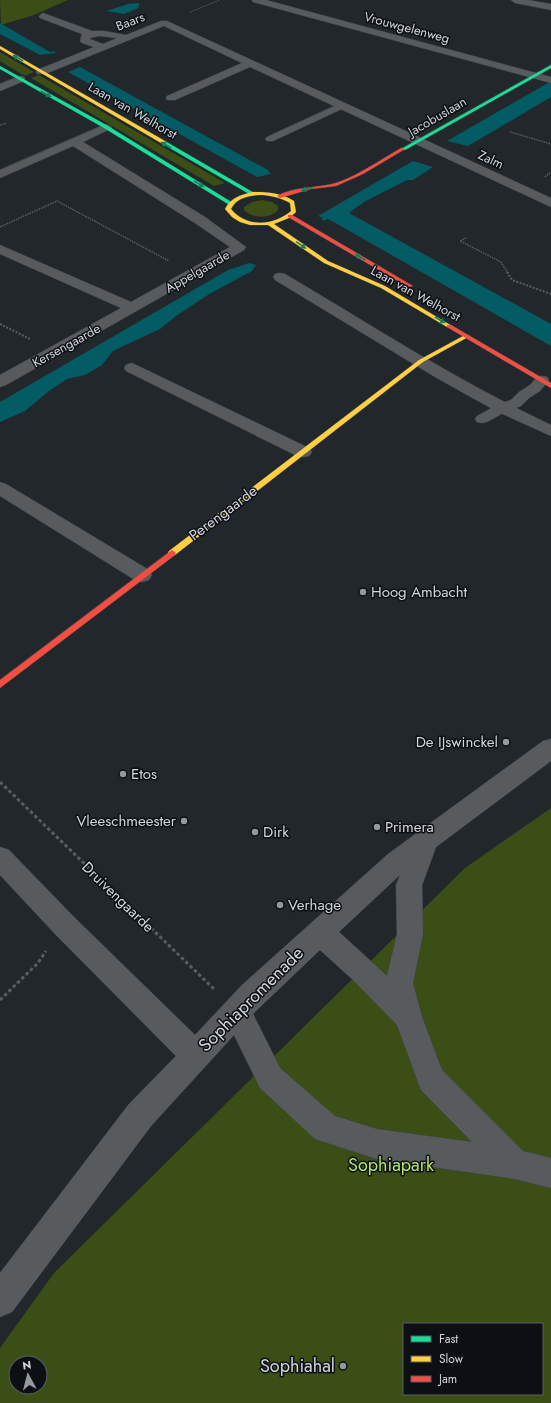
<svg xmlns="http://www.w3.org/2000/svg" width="551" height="1403" viewBox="0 0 551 1403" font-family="Jost,sans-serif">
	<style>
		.green { fill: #3a4e15; fill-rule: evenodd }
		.water { fill: #035c63 }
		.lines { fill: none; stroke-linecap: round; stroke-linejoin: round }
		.lane-casing { stroke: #3f4448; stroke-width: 1 }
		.street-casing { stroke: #3f4448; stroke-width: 1 }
		.fast-casing { stroke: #3f4448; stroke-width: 1 }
		.slow-casing { stroke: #3f4448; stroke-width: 1 }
		.jam-casing { stroke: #3f4448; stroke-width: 1 }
		.path-far3 { stroke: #5a5d60; stroke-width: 1; stroke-dasharray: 1.5 1; stroke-linecap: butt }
		.path-far2 { stroke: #5a5d60; stroke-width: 1.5; stroke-dasharray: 1.5 1; stroke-linecap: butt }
		.path-far1 { stroke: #5a5d60; stroke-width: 2; stroke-dasharray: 2 1.5; stroke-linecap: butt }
		.path { stroke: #5a5d60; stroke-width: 3; stroke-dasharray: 3.5 2.5; stroke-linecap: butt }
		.lane { fill: #575b5e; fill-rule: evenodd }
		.street { fill: #575b5e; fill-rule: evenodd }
		.fast { fill: #16e098; fill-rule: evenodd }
		.slow { fill: #ffcf43; fill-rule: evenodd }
		.jam { fill: #f24e42; fill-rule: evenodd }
		.oneway { fill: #12825c }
		.poi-dot { fill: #94999f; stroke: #0c0f13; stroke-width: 1.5 }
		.labels { text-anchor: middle; stroke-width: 3; stroke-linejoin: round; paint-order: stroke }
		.far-street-label { font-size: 13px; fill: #d2d7dd; stroke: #0c0f13 }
		.street-label { font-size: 15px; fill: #d2d7dd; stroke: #0c0f13 }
		.poi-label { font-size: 15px; fill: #d2d7dd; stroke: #0c0f13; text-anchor: start }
		.near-street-label { font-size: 18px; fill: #d2d7dd; stroke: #0c0f13 }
		.near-park-label { font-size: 18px; fill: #b6e46a; stroke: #0c0f13 }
		.near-poi-label { font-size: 18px; fill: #d2d7dd; stroke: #0c0f13; text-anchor: end }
	</style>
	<rect width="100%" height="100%" fill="#22272c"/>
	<path class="green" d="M0 0H68L34 15 1 25Z
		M0 52 34 72 25 76 0 61Z
		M39 75 225 183 214 186 31 78Z
		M262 200 272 202 278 206V210C270 219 252 219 244 210V207L252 202Z
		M551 808V1403H0V1348L54 1273 465 868ZM404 1324H542V1394H404ZM16 1363H40V1387H16Z"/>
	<path class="water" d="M137 3 140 4 138 7 139 8 124 14 106 11 128 4Z
		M0 23 50 52 54 51 56 53 40 55 0 34Z
		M80 67 268 170 271 174 257 177 68 72Z
		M548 83H551V97L468 146 447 141Z
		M413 161 433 167 413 180H407L364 202 349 213 551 324V346L332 221 327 219 324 221 321 219 323 218 318 216Z
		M249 263 256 265 252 271 211 293 176 316 160 329 113 351 102 365 85 375 67 379 49 391 25 411 0 422V402L228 270Z"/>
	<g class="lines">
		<g class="lane-casing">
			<path id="lane" d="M341 103 346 106 344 108 273 141H267L265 139 267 137Z
				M542 376 547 377 549 380 540 391 529 398 521 406 507 411 487 422 482 423 477 422 475 419 477 416 497 405 511 400 519 392 530 385 537 377Z"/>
		</g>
		<g class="street-casing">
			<path id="street" d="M252 0H266L551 77V83L253 2Z
				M511 0H528L551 4V10L515 3Z
				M43 13 92 31H104L126 35 161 21H167L551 198V207L250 67 175 100H167L166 98 167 96 242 63 164 26 45 74H37L36 72 37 70 94 47 82 43 80 41 82 34 40 18 39 16ZM100 36 117 38 103 44 90 39V38Z
				M20 76 24 77 25 79 24 81 0 91V84Z
				M106 124 112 127 110 129 83 142 205 217 246 247 244 250 6 385 0 387V375L121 308 0 254V245L131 302 230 247 195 223 73 146 0 178V170Z
				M280 273 285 274C373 326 459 382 551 425V436L496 411 435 377 275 280 273 277 275 274Z
				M132 363 309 448 312 452 309 456 303 457 297 456 126 371 124 368 126 365Z
				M0 482 6 484 149 570 152 575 149 580 142 582 135 580 0 496Z
				M551 739V761L436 847 422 885 423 934 413 983 422 1017 442 1070 523 1151 551 1158V1188L515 1179 377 1159 315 1139 260 1088 234 1035 151 1126 12 1312 0 1317V1273L129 1104 176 1056 55 934 0 875V847L9 850 73 916 195 1035 242 985 388 854 543 741ZM400 875 396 885 397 934 387 976 339 932ZM320 950 352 979 397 1025 421 1090 472 1142 377 1129 335 1116 280 1068 253 1014Z"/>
		</g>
		<g class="fast-casing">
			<path id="fast" d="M551 65V68L405 150 401 149Z
				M0 66 108 126 233 203 228 204 104 128 0 69Z
				M161 141H165L256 194 251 195 161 143Z"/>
		</g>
		<g class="slow-casing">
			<path id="slow" d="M0 46 165 141V142L161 143 0 49Z
				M253 192C268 192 281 193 294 201L296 212 289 218 274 224 328 261 385 286 452 326 447 327 381 288 324 263 268 225H250L240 222 232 217 225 209C231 197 241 195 253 192ZM263 195C273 196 281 198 290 203L291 211C273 226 247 228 231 209 237 197 251 195 263 195Z
				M465 335 470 336 423 362 175 555H169L168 553 169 551 419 360Z"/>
		</g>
		<g class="jam-casing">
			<path id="jam" d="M401 148 405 149 363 174 336 186 311 189 280 198 277 196C292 187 315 188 332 184 353 179 382 159 401 148Z
				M288 215H292L413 286 408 287 288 217Z
				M447 325H451L551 383V388L447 327Z
				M172 550 176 553 175 555 0 688V680Z"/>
		</g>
		<path class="path-far3" d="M190 12 220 0"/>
		<path class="path-far2" d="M0 125 7 123
			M510 132 551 144
			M545 177 551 172
			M0 227 57 201 169 261
			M466 238 460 241 501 262 508 273"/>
		<path class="path-far1" d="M507 272 512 280 551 294
			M0 324 30 339"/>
		<path class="path" d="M0 782 214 989
			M0 1000 38 963 46 951"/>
		<use href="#lane" class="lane"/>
		<use href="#street" class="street"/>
		<use href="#fast" class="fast"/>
		<use href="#slow" class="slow"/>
		<use href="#jam" class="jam"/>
	</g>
	<defs><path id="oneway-solid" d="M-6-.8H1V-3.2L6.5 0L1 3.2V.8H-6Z"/></defs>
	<g class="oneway">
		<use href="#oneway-solid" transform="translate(18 58) rotate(-150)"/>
		<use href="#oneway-solid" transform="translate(46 94) rotate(28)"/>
		<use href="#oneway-solid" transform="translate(166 145) rotate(-150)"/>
		<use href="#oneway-solid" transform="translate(199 184) rotate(31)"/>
		<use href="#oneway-solid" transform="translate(307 189) rotate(166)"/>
		<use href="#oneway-solid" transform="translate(301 245) rotate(34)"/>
		<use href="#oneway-solid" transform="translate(360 257) rotate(-150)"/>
		<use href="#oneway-solid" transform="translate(440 320) rotate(30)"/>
	</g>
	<g class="poi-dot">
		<circle cx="363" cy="592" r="4"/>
		<circle cx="506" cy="742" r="4"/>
		<circle cx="123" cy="774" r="4"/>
		<circle cx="184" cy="821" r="4"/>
		<circle cx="377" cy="827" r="4"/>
		<circle cx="255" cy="832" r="4"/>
		<circle cx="280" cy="905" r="4"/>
		<circle cx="343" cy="1366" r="4"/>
	</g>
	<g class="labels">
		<g class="far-street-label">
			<text transform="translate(130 21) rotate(-21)" y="5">Baars</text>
			<text transform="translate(407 27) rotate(15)" y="5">Vrouwgelenweg</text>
			<text transform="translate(133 110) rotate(30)" y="5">Laan van Welhorst</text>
			<text transform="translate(437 116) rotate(-30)" y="5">Jacobuslaan</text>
			<text transform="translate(491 159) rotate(25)" y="5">Zalm</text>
			<text transform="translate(197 271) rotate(-30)" y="5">Appelgaarde</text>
			<text transform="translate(416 293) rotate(29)" y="5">Laan van Welhorst</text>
			<text transform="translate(66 345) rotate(-29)" y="5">Kersengaarde</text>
		</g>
		<g class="street-label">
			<text transform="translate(223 513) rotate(-37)" y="5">Perengaarde</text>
			<text transform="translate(118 897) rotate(44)" y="5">Druivengaarde</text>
		</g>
		<g class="poi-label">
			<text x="371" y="597">Hoog Ambacht</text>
			<text x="498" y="747" text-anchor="end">De IJswinckel</text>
			<text x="131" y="779">Etos</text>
			<text x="176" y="826" text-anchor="end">Vleeschmeester</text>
			<text x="385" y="832">Primera</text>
			<text x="263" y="837">Dirk</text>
			<text x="288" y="910">Verhage</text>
		</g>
		<g class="near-street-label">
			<text transform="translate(251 999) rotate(-45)" y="6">Sophiapromenade</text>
		</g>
		<g class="near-park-label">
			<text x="391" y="1171">Sophiapark</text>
		</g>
		<g class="near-poi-label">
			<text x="335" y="1372">Sophiahal</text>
		</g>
	</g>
	<rect x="403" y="1323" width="140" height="72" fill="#0c0f13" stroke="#5b5f64"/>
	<rect x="411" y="1336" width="20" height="6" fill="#16e098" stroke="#5b5f64"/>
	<text x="439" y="1343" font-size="12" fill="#d2d7dd">Fast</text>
	<rect x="411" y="1356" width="20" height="6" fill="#ffcf43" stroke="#5b5f64"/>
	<text x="439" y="1363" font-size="12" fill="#d2d7dd">Slow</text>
	<rect x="411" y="1376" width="20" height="6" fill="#f24e42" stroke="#5b5f64"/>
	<text x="439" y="1383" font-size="12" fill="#d2d7dd">Jam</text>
	<g transform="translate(28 1375) rotate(353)"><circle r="19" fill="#0c0f13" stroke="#5b5f64"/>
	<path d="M0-3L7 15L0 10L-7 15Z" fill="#94999f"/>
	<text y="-6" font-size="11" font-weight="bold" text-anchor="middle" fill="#d2d7dd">N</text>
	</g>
</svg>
